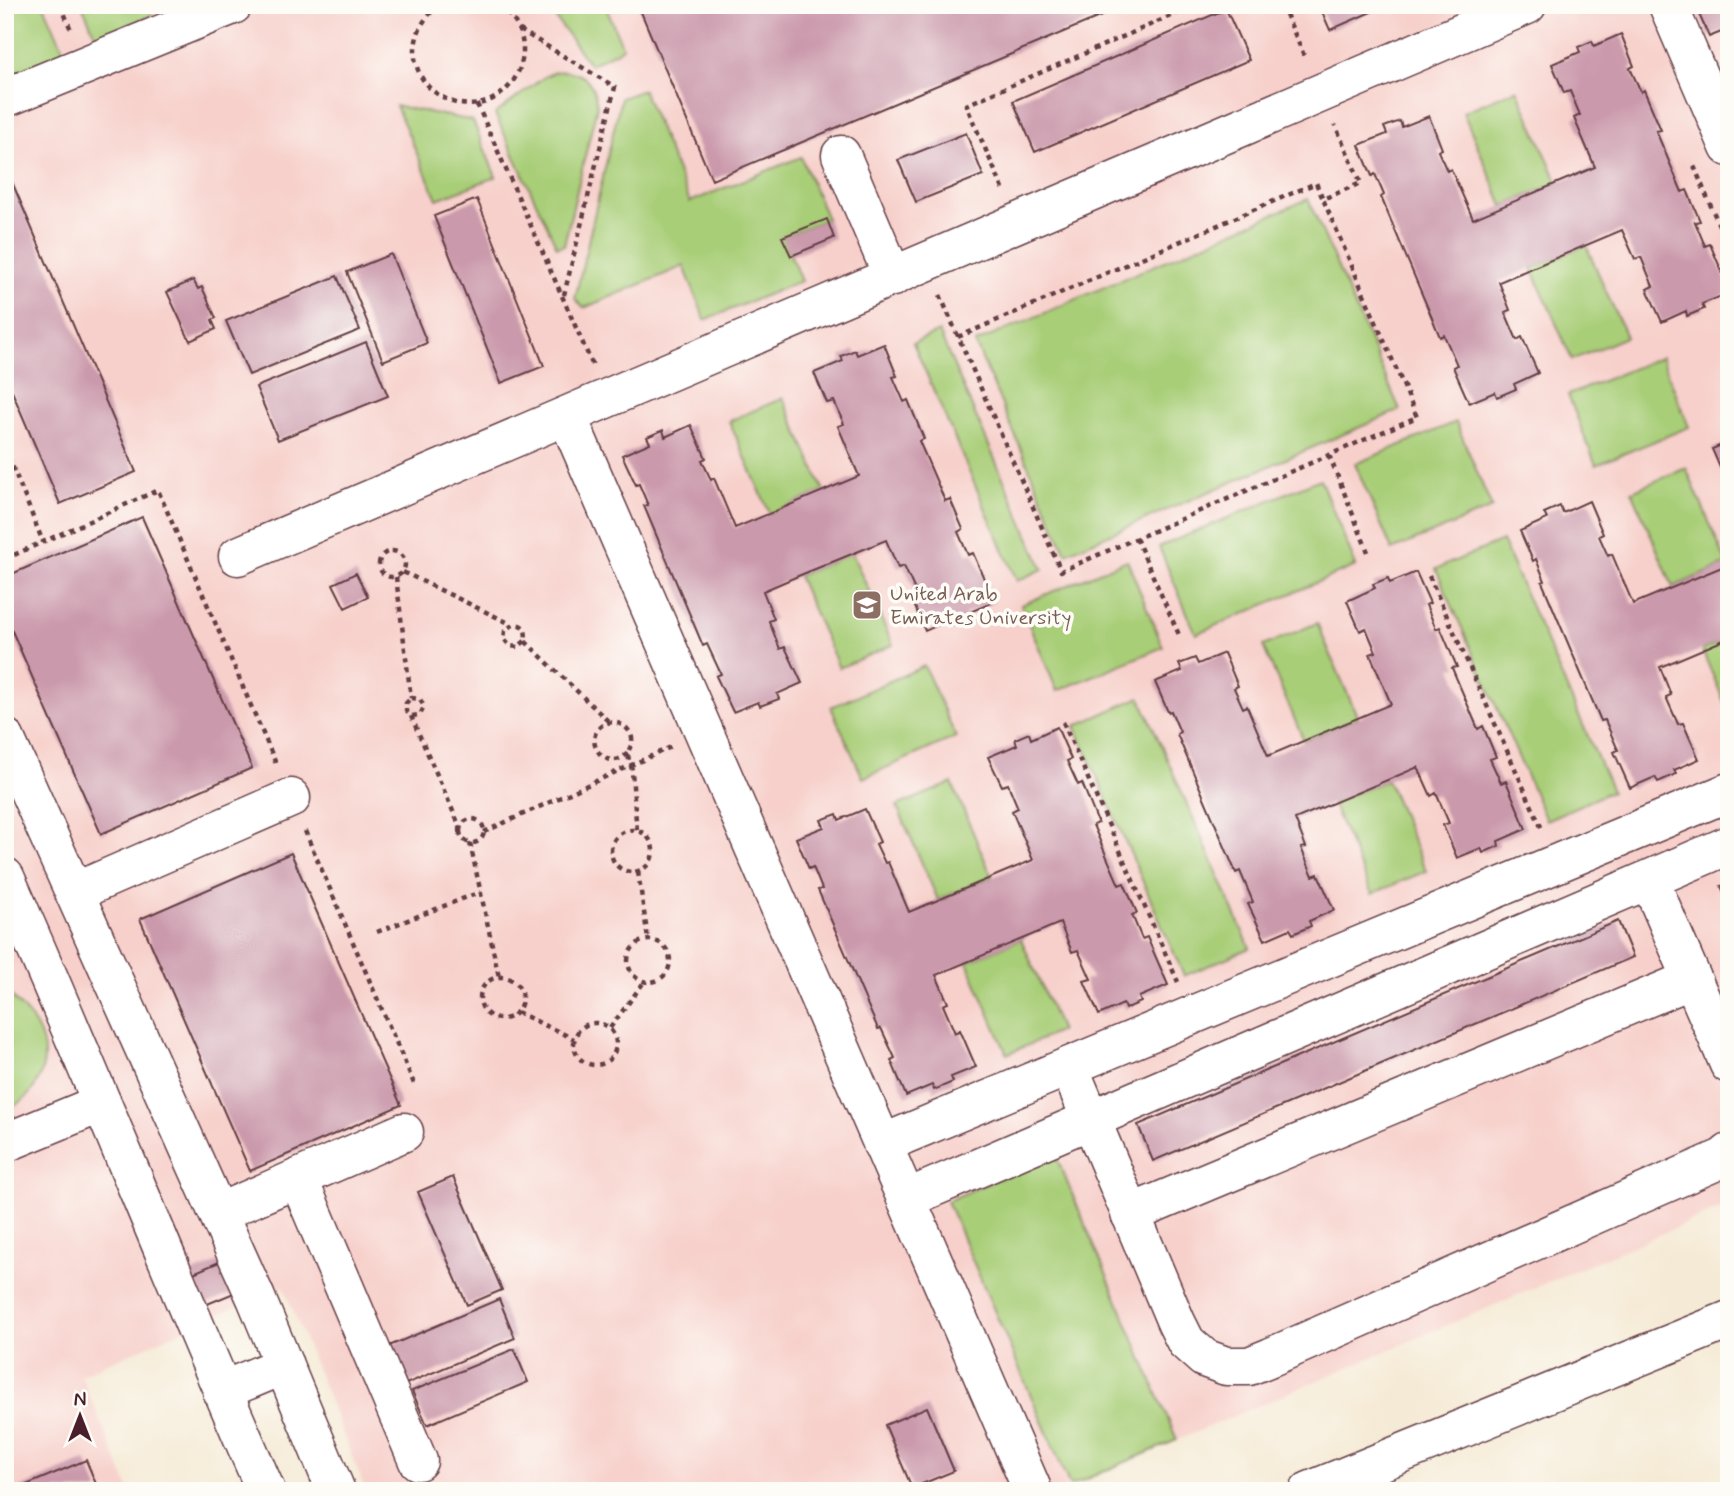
<svg xmlns="http://www.w3.org/2000/svg" width="1734" height="1496" viewBox="0 0 1734 1496" font-family="Mynerve,sans-serif">
	<style>
		.built { fill: #f7d0cb }
		.green { fill: #a8ce77; stroke: #797651; stroke-width: 2 }
		.building { fill: #ca99ab }
		.lines { fill: none; stroke-linecap: round; stroke-linejoin: round }
		.minor-casing { stroke: #643d44; stroke-width: 41 }
		.path { stroke: #643d44; stroke-width: 4.5; stroke-dasharray: 5 5; stroke-linecap: butt }
		.minor { stroke: #fff; stroke-width: 38 }
		.labels { text-anchor: middle; stroke-width: 7; stroke-linejoin: round; paint-order: stroke }
		.education-label { font-size: 21px; fill: #785e54; stroke: #fdfcf7; text-anchor: start }
	</style>
	<rect width="100%" height="100%" fill="#fdfcf7"/>
	<filter id="ink" filterUnits="userSpaceOnUse"><feTurbulence type="fractalNoise" baseFrequency=".0143" numOctaves="2"/><feDisplacementMap in="SourceGraphic" scale="14" xChannelSelector="R" yChannelSelector="G"/><feConvolveMatrix kernelMatrix="1 2 1 2 8 2 1 2 1" color-interpolation-filters="sRGB"/></filter>
	<filter id="wash" filterUnits="userSpaceOnUse"><feTurbulence type="fractalNoise" baseFrequency=".00686" numOctaves="4" result="noise"/><feDisplacementMap in="SourceGraphic" scale="28" xChannelSelector="R" yChannelSelector="G"/><feGaussianBlur stdDeviation="1.57" result="paint"/><feColorMatrix in="noise" values="0 0 0 0 0 0 0 0 0 0 0 0 0 0 0 0 0 1.4 0 .05"/><feComposite in="paint" operator="in"/></filter>
	<g filter="url(#wash)">
		<rect width="100%" height="100%" fill="#f5ead5"/>
		<path class="built" d="M5 5H1729V1205L1058 1491H366L283 1286 81 1375 130 1491H5Z"/>
		<path class="green" d="M16 5H44L65 53 5 78V10Z
			M82 5H147L152 15 97 39Z
			M546 5H605L623 48 590 65Z
			M565 71C587 74 595 85 597 106L564 245 557 247 495 114 544 77 554 72Z
			M1517 89 1558 183 1503 206 1463 112Z
			M643 90 690 202 801 157 827 219 783 237 801 281 705 320 684 266 584 308 575 299 621 98Z
			M396 106 473 121 496 177 437 199Z
			M1308 199 1400 410 1066 553 975 343Z
			M1586 245 1626 337 1572 360 1532 268Z
			M939 332 1043 569 1017 581 913 343Z
			M1661 357 1689 427 1596 465 1568 395Z
			M783 398 824 491 770 514 729 421Z
			M1456 422 1492 508 1392 550 1355 464Z
			M1686 468 1727 564 1673 587 1632 491Z
			M1320 479 1356 566 1196 634 1159 547Z
			M1502 541 1612 791 1546 820 1436 569Z
			M852 553 893 645 839 668 798 576Z
			M1127 560 1163 647 1057 691 1021 605Z
			M1317 623 1358 718 1304 741 1263 646Z
			M1729 638V713L1702 650Z
			M924 666 956 737 863 778 831 707Z
			M1140 697 1250 948 1184 976 1075 726Z
			M1387 780 1426 871 1372 894 1332 803Z
			M952 783 992 877 938 900 897 806Z
			M1021 939 1061 1031 1007 1054 967 962Z
			M5 989C16 1002 30 1014 37 1028 54 1060 38 1098 5 1110Z
			M1055 1154 1177 1440 1070 1486 947 1201Z"/>
		<g id="blocks">
			<path class="building" d="M638 5H1100L1104 15 712 180Z
				M1319 5H1387L1330 30Z
				M1695 5H1729V29L1709 37Z
				M1226 9 1249 60 1035 152 1013 101Z
				M1621 34 1634 66 1630 68 1641 92 1644 90 1661 130 1656 131 1682 192 1687 190 1700 221 1695 222 1705 246 1710 244 1729 288V293L1702 304 1704 309 1687 316 1686 311 1662 322 1647 289 1653 286 1641 257 1635 259 1622 230 1532 268 1499 282 1510 310 1505 312 1517 340 1522 337 1538 373 1514 384 1516 389 1497 397 1495 392 1469 403 1453 367 1457 365 1444 335 1440 337 1381 197 1384 195 1375 174 1372 176 1359 145 1387 134 1384 127 1400 121 1402 127 1429 116 1442 149 1438 151 1447 171 1451 169 1473 219 1595 167 1574 118 1580 115 1570 91 1564 93 1552 64 1580 52 1578 47 1592 41 1594 46Z
				M966 133 983 175 916 202 898 160Z
				M12 182 136 472 60 504 5 375V185Z
				M477 199 544 366 501 383 434 216Z
				M827 219 834 238 791 256 782 237Z
				M391 254 427 343 383 361 347 272Z
				M337 276 360 330 249 375 226 321Z
				M193 280 198 289 202 287 216 318 212 320 216 329 190 341 167 292Z
				M366 342 388 396 278 440 256 387Z
				M884 344 897 376 893 377 904 402 908 400 924 439 919 441 945 501 950 499 963 529 958 532 968 555 973 553 994 602 965 614 967 618 951 626 949 620 925 631 911 597 917 595 904 566 898 568 886 540 798 576 763 591 774 619 769 621 780 649 785 647 802 683 777 694 779 699 760 706 758 702 733 712 716 676 721 674 707 644 703 646 644 506 648 505 639 484 636 485 622 455 650 443 647 437 663 430 665 437 691 425 706 458 702 460 711 480 714 478 735 528 859 476 838 426 844 424 834 401 827 403 814 373 843 361 841 356 855 350 857 355Z
				M1729 442V477L1725 479 1712 449Z
				M1589 501 1603 534 1599 536 1608 556 1612 554 1633 604 1729 564V638L1660 667 1671 695 1666 697 1678 724 1683 723 1699 759 1674 770 1676 774 1658 782 1655 777 1630 788 1614 752 1618 750 1605 720 1601 721 1542 582 1545 581 1536 559 1533 561 1520 531 1547 519 1544 513 1560 506 1563 513Z
				M142 517 252 768 101 834 5 615V577Z
				M1416 572 1430 603 1426 605 1436 629 1440 627 1457 667 1452 668 1478 729 1483 726 1496 757 1490 759 1501 783 1506 781 1526 829 1498 841 1499 846 1483 853 1481 848 1457 858 1443 825 1449 823 1436 793 1431 796 1418 767 1295 819 1306 847 1301 848 1313 876 1318 874 1334 910 1309 921 1311 926 1293 934 1290 929 1265 940 1248 904 1253 902 1240 871 1236 873 1177 734 1180 732 1171 711 1168 712 1155 682 1182 671 1179 664 1195 658 1198 664 1224 653 1238 686 1234 688 1243 708 1247 706 1268 756 1391 704 1370 654 1376 652 1366 628 1360 631 1347 601 1375 588 1373 584 1388 578 1390 583Z
				M356 573 368 597 345 608 333 584Z
				M1057 727 1071 759 1067 761 1078 785 1082 783 1098 823 1093 825 1119 885 1124 883 1137 913 1132 915 1142 939 1147 937 1168 985 1139 997 1141 1002 1125 1009 1123 1004 1099 1015 1084 981 1091 979 1078 950 1072 952 1060 923 936 975 948 1003 943 1005 955 1033 960 1030 976 1067 951 1077 953 1082 934 1090 932 1085 906 1096 891 1060 895 1058 881 1028 878 1029 818 890 822 889 813 867 809 869 796 838 824 827 821 820 837 814 839 820 865 809 880 842 876 844 885 863 888 862 909 912 938 900 1033 860 1012 811 1018 808 1008 784 1002 786 988 757 1017 745 1015 739 1029 733 1031 739Z
				M291 853 401 1105 250 1171 140 919Z
				M1729 883V904L1721 886Z
				M1618 921 1633 957 1153 1161 1138 1125Z
				M453 1177 502 1290 467 1305 418 1192Z
				M219 1262 234 1293 205 1305 191 1274Z
				M499 1299 515 1338 406 1384 389 1346Z
				M514 1349 528 1382 427 1425 412 1391Z
				M927 1407 954 1471 912 1488 885 1425Z
				M86 1460 99 1491H12Z"/>
		</g>
	</g>
	<g filter="url(#ink)">
		<use href="#blocks" fill-opacity="0" stroke="#643d44" stroke-width="2"/>
		<g class="lines">
			<g class="minor-casing">
				<path id="minor" d="M1668 5 1729 147
					M5 98 233 5
					M841 155 893 277
					M567 416 1032 1489
					M238 556 1527 5
					M5 738 256 1298 336 1491
					M5 877C95 1080 176 1287 266 1491
					M1649 879 1729 1064
					M75 892 291 798
					M1069 1067 1176 1322 1186 1342 1204 1358 1226 1366H1249L1271 1357 1723 1158 1729 1153
					M5 1143 102 1103
					M882 1144 1729 792
					M298 1178 418 1461
					M906 1199 1729 845
					M218 1213 404 1132
					M1130 1214 1692 979
					M222 1391 284 1365
					M1309 1491 1729 1320"/>
			</g>
			<path class="path" d="M61 5 71 30
				M439 5C422 19 414 35 415 57 416 71 425 86 436 93 444 98 452 103 461 104 501 111 535 68 519 30 515 20 507 12 499 5
				M1282 5 1306 60
				M520 30 615 87 563 299
				M477 104 593 366
				M1694 166 1729 249
				M1003 189 966 105 1196 5
				M940 295 1061 571 1417 417 1323 199 1361 183 1335 125
				M958 337 1316 183 1323 199
				M5 448 43 542
				M1329 455 1368 552
				M1136 538 1180 637
				M379 564a13 13 0 1 1 26 0a13 13 0 1 1-26 0Z
				M5 559 158 490 277 766
				M403 572 511 624
				M1429 576 1542 829
				M396 577 411 698
				M525 641 518 647 510 646 504 639 505 631C516 619 529 625 525 641L609 722
				M411 698 420 699 424 707 420 715 411 716 406 711V703Z
				M411 716 460 827
				M1063 722 1178 982
				M628 753C625 755 623 758 619 759 602 765 587 743 598 729 608 716 629 723 632 738 633 745 629 747 628 754 628 758 631 765 632 770 633 790 635 810 637 830
				M460 831a12 12 0 1 1 24 0a12 12 0 1 1-24 0Z
				M611 851a21 21 0 1 1 42 0a21 21 0 1 1-42 0Z
				M305 831 415 1086
				M484 832 671 747
				M470 843 499 977
				M638 872 648 939
				M377 932 480 892
				M628 961a21 21 0 1 1 42 0a21 21 0 1 1-42 0Z
				M480 998a21 21 0 1 1 42 0a21 21 0 1 1-42 0Z
				M517 1012 574 1039
				M574 1044a21 21 0 1 1 42 0a21 21 0 1 1-42 0Z
				M610 1028 644 982"/>
			<use href="#minor" class="minor"/>
		</g>
	</g>
	<defs>
		<g id="university-square" transform="scale(1.575)"><rect x="-9" y="-9" width="18" height="18" rx="4" fill="#8d6e63" stroke="#fdfcf7"/><path d="M0-5L7-2L0 1L-7-2ZM-4 1L0 2.5L4 1V4Q0 6-4 4Z" fill="#fff"/></g>
	</defs>
	<g fill-rule="evenodd">
		<use href="#university-square" x="867" y="605"/>
	</g>
	<g class="labels">
		<g class="education-label">
			<text x="890" y="600">United Arab<tspan x="890" dy="24">Emirates University</tspan></text>
		</g>
	</g>
	<rect width="1734" height="1496" fill="none" stroke="#fdfcf7" stroke-width="28"/>
	<g transform="translate(80 1416)" stroke="#fdfcf7" stroke-width="5" paint-order="stroke">
	<path d="M0-5L12 26L0 18L-12 26Z" fill="#4a1f2b"/>
	<text y="-10" font-size="19" font-weight="bold" text-anchor="middle" fill="#4a1f2b">N</text>
	</g>
</svg>
